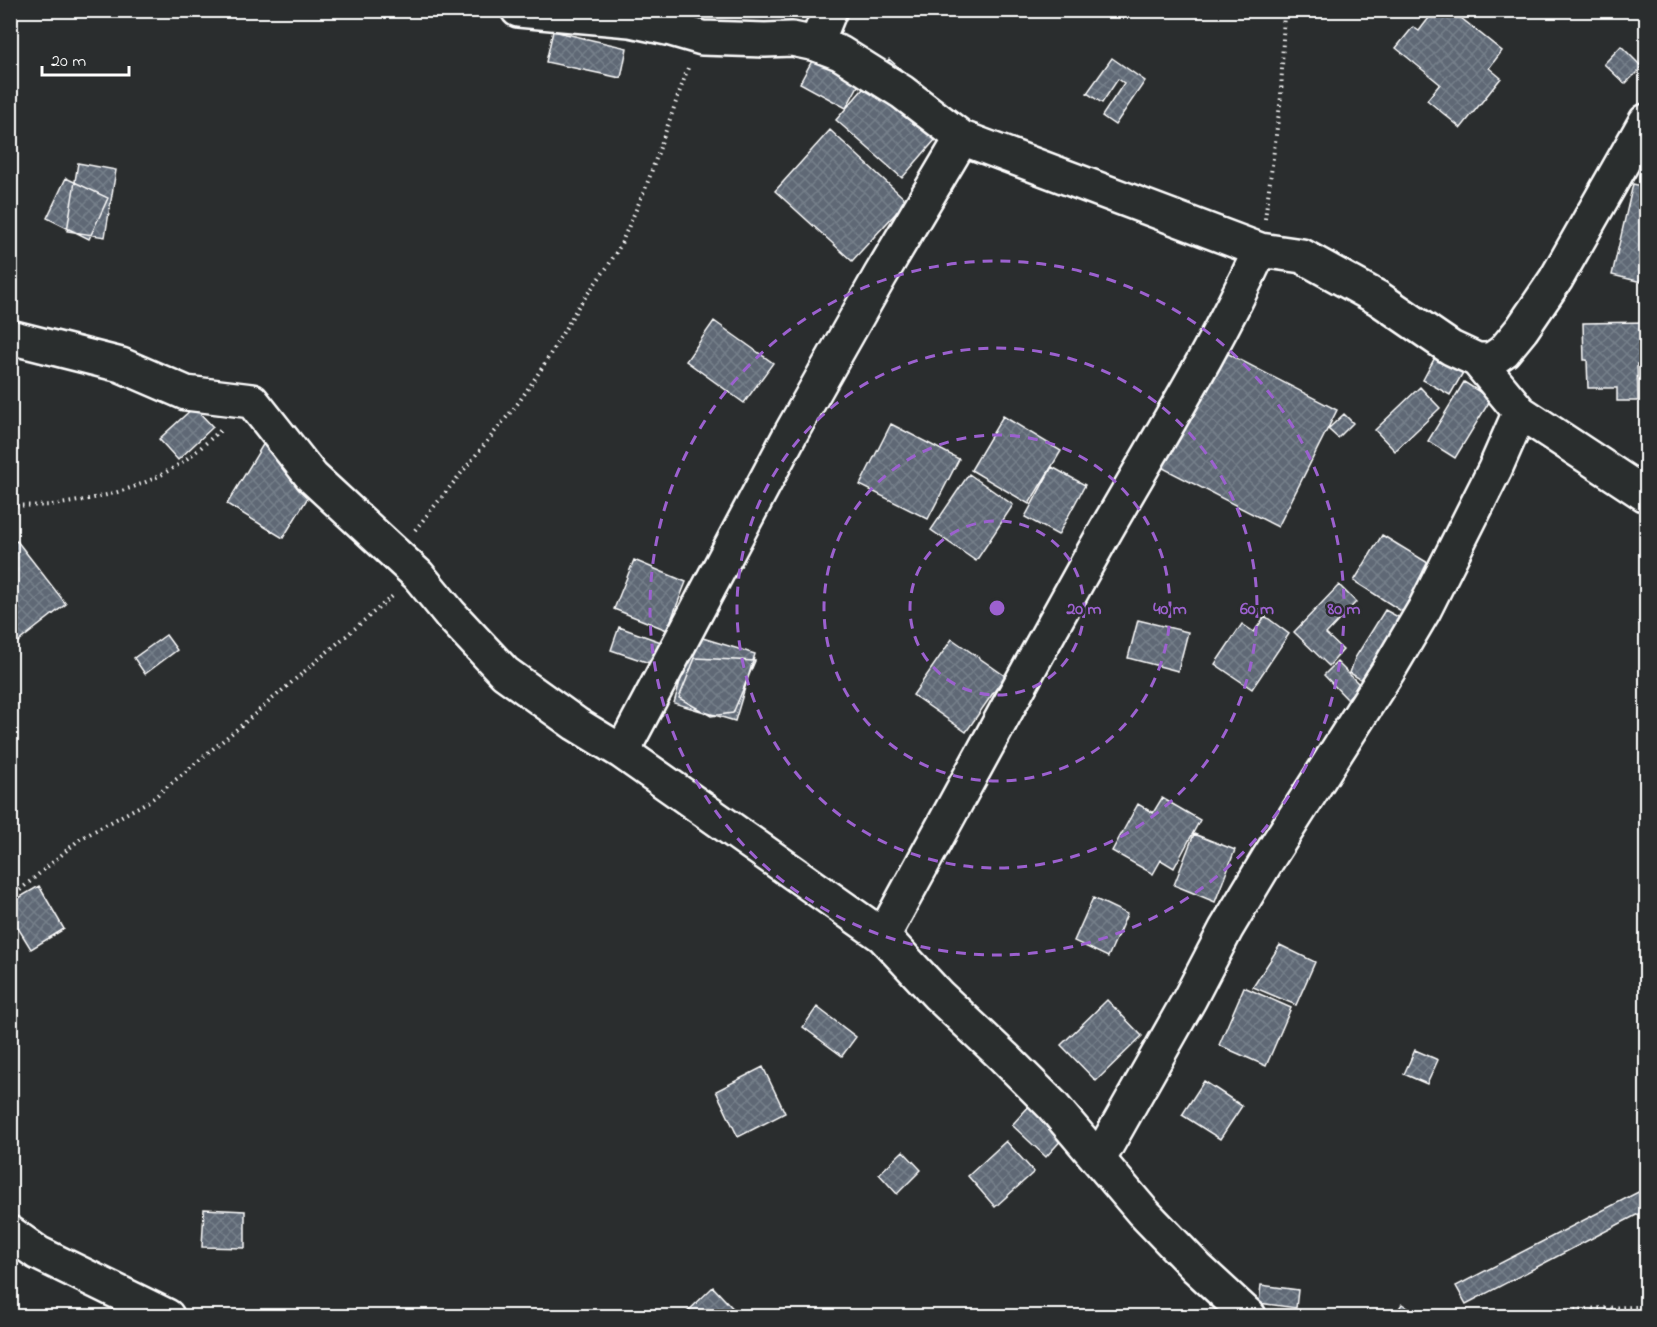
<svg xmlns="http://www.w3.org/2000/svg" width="1657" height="1327" viewBox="0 0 1657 1327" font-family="'Indie Flower',sans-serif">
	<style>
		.building { fill: url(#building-cross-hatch); stroke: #fff; stroke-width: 1.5 }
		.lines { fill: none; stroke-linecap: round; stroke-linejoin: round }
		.minor-casing { stroke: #fff; stroke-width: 38 }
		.path { stroke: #fff; stroke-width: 4; stroke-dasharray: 1.5 4.5; stroke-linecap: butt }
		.minor { stroke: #2a2d2e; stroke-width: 33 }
		.ring { fill: none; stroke: #9c61cf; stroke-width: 3; stroke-dasharray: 10 8 }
		.centre { fill: #9c61cf; stroke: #2a2d2e; stroke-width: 3 }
		.ring-label { font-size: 18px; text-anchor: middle; font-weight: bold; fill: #9c61cf; stroke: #2a2d2e; stroke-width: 5; stroke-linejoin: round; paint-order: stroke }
	</style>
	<defs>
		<pattern id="building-cross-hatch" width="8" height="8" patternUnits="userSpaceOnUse" patternTransform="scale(1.5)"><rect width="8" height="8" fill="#5e6875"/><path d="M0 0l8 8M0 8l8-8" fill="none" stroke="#767f8a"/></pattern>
	</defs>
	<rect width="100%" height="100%" fill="#2a2d2e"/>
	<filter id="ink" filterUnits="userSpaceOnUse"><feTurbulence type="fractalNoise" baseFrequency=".0167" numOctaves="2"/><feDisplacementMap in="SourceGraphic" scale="12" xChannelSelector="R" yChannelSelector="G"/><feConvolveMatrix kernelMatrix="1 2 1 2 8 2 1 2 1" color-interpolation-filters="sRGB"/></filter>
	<g filter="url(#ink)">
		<path class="building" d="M1136 10H1167V11L1136 14Z
			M1435 10H1451L1502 51 1489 68 1501 78 1461 128 1427 100 1440 84 1396 48 1413 27 1419 31Z
			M553 31 627 48 621 78 546 62Z
			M827 33 873 58 846 108 800 83Z
			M1621 46 1642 67 1625 84 1604 64Z
			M1112 58 1145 81 1115 125 1102 116 1124 83 1118 79 1102 103 1087 93Z
			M889 59 955 117 902 178 836 120Z
			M830 130 907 201 852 261 775 191Z
			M78 163 116 170 105 237 67 231Z
			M66 178 108 198 89 239 47 218Z
			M1633 184 1646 187V283L1612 275Z
			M714 321 773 363 744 403 686 361Z
			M1646 322V364H1637L1638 401H1617V388H1588L1587 360H1584L1583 323Z
			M1440 348 1468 364 1450 395 1423 380Z
			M1219 349 1337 410 1278 527 1159 466Z
			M1464 382 1491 399 1455 458 1428 441Z
			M1420 387 1440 408 1395 451 1375 430Z
			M194 407 213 427 178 460 159 439Z
			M1344 414 1353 423 1338 438 1328 429Z
			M1003 416 1061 451 1029 504 971 470Z
			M891 424 959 459 928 519 860 485Z
			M270 433 326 468 283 538 227 504Z
			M1052 467 1085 485 1058 535 1025 517Z
			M969 474 1013 505 976 561 931 530Z
			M1382 535 1438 569 1409 616 1354 581Z
			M17 541 66 604 10 648V546Z
			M634 560 686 582 667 630 614 609Z
			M1339 585 1356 602 1326 634 1343 650 1329 666 1294 632Z
			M1385 610 1406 621 1370 685 1350 673 1355 658Z
			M1265 616 1289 634 1252 689 1215 664 1242 624 1254 632Z
			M1138 620 1188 632 1178 671 1128 658Z
			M619 627 675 647 667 669 611 650Z
			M166 635 177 650 145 674 134 658Z
			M693 635 755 654 735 721 674 703Z
			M952 639 1005 676 966 732 913 695Z
			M695 658 755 661 733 713 711 716 679 698Z
			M1337 662 1360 685 1347 699 1324 675Z
			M1162 798 1200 820 1174 868 1161 860 1153 874 1112 851 1138 804 1153 813Z
			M1194 834 1235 850 1215 902 1174 885Z
			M39 886 64 929 31 949 10 915V903Z
			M1093 898 1127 914 1108 957 1074 941Z
			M1280 945 1315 962 1296 1005 1253 987Z
			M1244 987 1291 1008 1266 1066 1219 1045Z
			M1107 1000 1142 1036 1096 1081 1061 1045Z
			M817 1007 856 1037 842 1056 803 1027Z
			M1415 1050 1438 1060 1427 1084 1404 1074Z
			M763 1067 785 1113 738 1137 716 1091Z
			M1204 1081 1242 1106 1220 1139 1182 1115Z
			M1040 1094 1074 1126 1046 1157 1012 1125Z
			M1006 1141 1034 1172 995 1207 968 1176Z
			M903 1151 921 1170 897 1194 879 1174Z
			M1646 1188V1210L1466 1304 1456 1286Z
			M204 1209 245 1211V1248L202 1247Z
			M1261 1285 1298 1290 1296 1308 1259 1303Z
			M713 1287 740 1316H683Z
			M1402 1304 1420 1316H1394Z"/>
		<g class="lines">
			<g class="minor-casing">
				<path id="minor" d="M518 10 630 20 671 29 702 38 765 40 792 39 816 44 840 53 902 92 962 138 1260 250 1302 256 1378 298 1451 348 1477 360H1491L1504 351 1522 329 1556 279 1646 121
					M816 44 830 10
					M10 337 121 365 186 393 252 401 312 477 418 575 450 614 505 673 576 724 622 752 883 936 938 995 1004 1057 1052 1105 1142 1211 1197 1268 1249 1316
					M1477 360 1520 412 1646 495
					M622 752 791 433 880 276 962 138
					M883 936C956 803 1028 669 1102 537 1156 442 1215 349 1260 250
					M1099 1159 1189 1000 1226 929 1268 859 1388 671 1424 610 1495 469 1520 412
					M10 1233 38 1253 167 1316"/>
			</g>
			<path class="path" d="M1265 219 1281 97 1284 10
				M10 506C24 505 39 506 52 505 91 500 134 491 168 471 188 460 206 443 223 428
				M415 530 519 402 542 368 578 307 608 266 620 246 646 187 689 65
				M10 897 20 890 80 839 151 800 243 724 395 594
				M1533 1316C1571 1309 1608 1307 1646 1307"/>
			<use href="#minor" class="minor"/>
		</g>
	</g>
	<g class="ring">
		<circle cx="997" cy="608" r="87"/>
		<circle cx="997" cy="608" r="173"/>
		<circle cx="997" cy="608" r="260"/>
		<circle cx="997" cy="608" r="347"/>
	</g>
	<circle cx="997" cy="608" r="9" class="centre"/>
	<g class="ring-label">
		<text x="1084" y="614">20 m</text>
		<text x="1170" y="614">40 m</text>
		<text x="1257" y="614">60 m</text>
		<text x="1344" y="614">80 m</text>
	</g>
	<rect width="1657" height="1327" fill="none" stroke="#2a2d2e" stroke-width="36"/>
	<rect x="18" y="18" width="1621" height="1291" fill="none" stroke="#fff" stroke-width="2" filter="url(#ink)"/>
	<path d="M42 66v9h87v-9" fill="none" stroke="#ffffff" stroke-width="3"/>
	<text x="51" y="66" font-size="18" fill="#ffffff" stroke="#2a2d2e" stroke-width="4.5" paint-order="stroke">20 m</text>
</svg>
